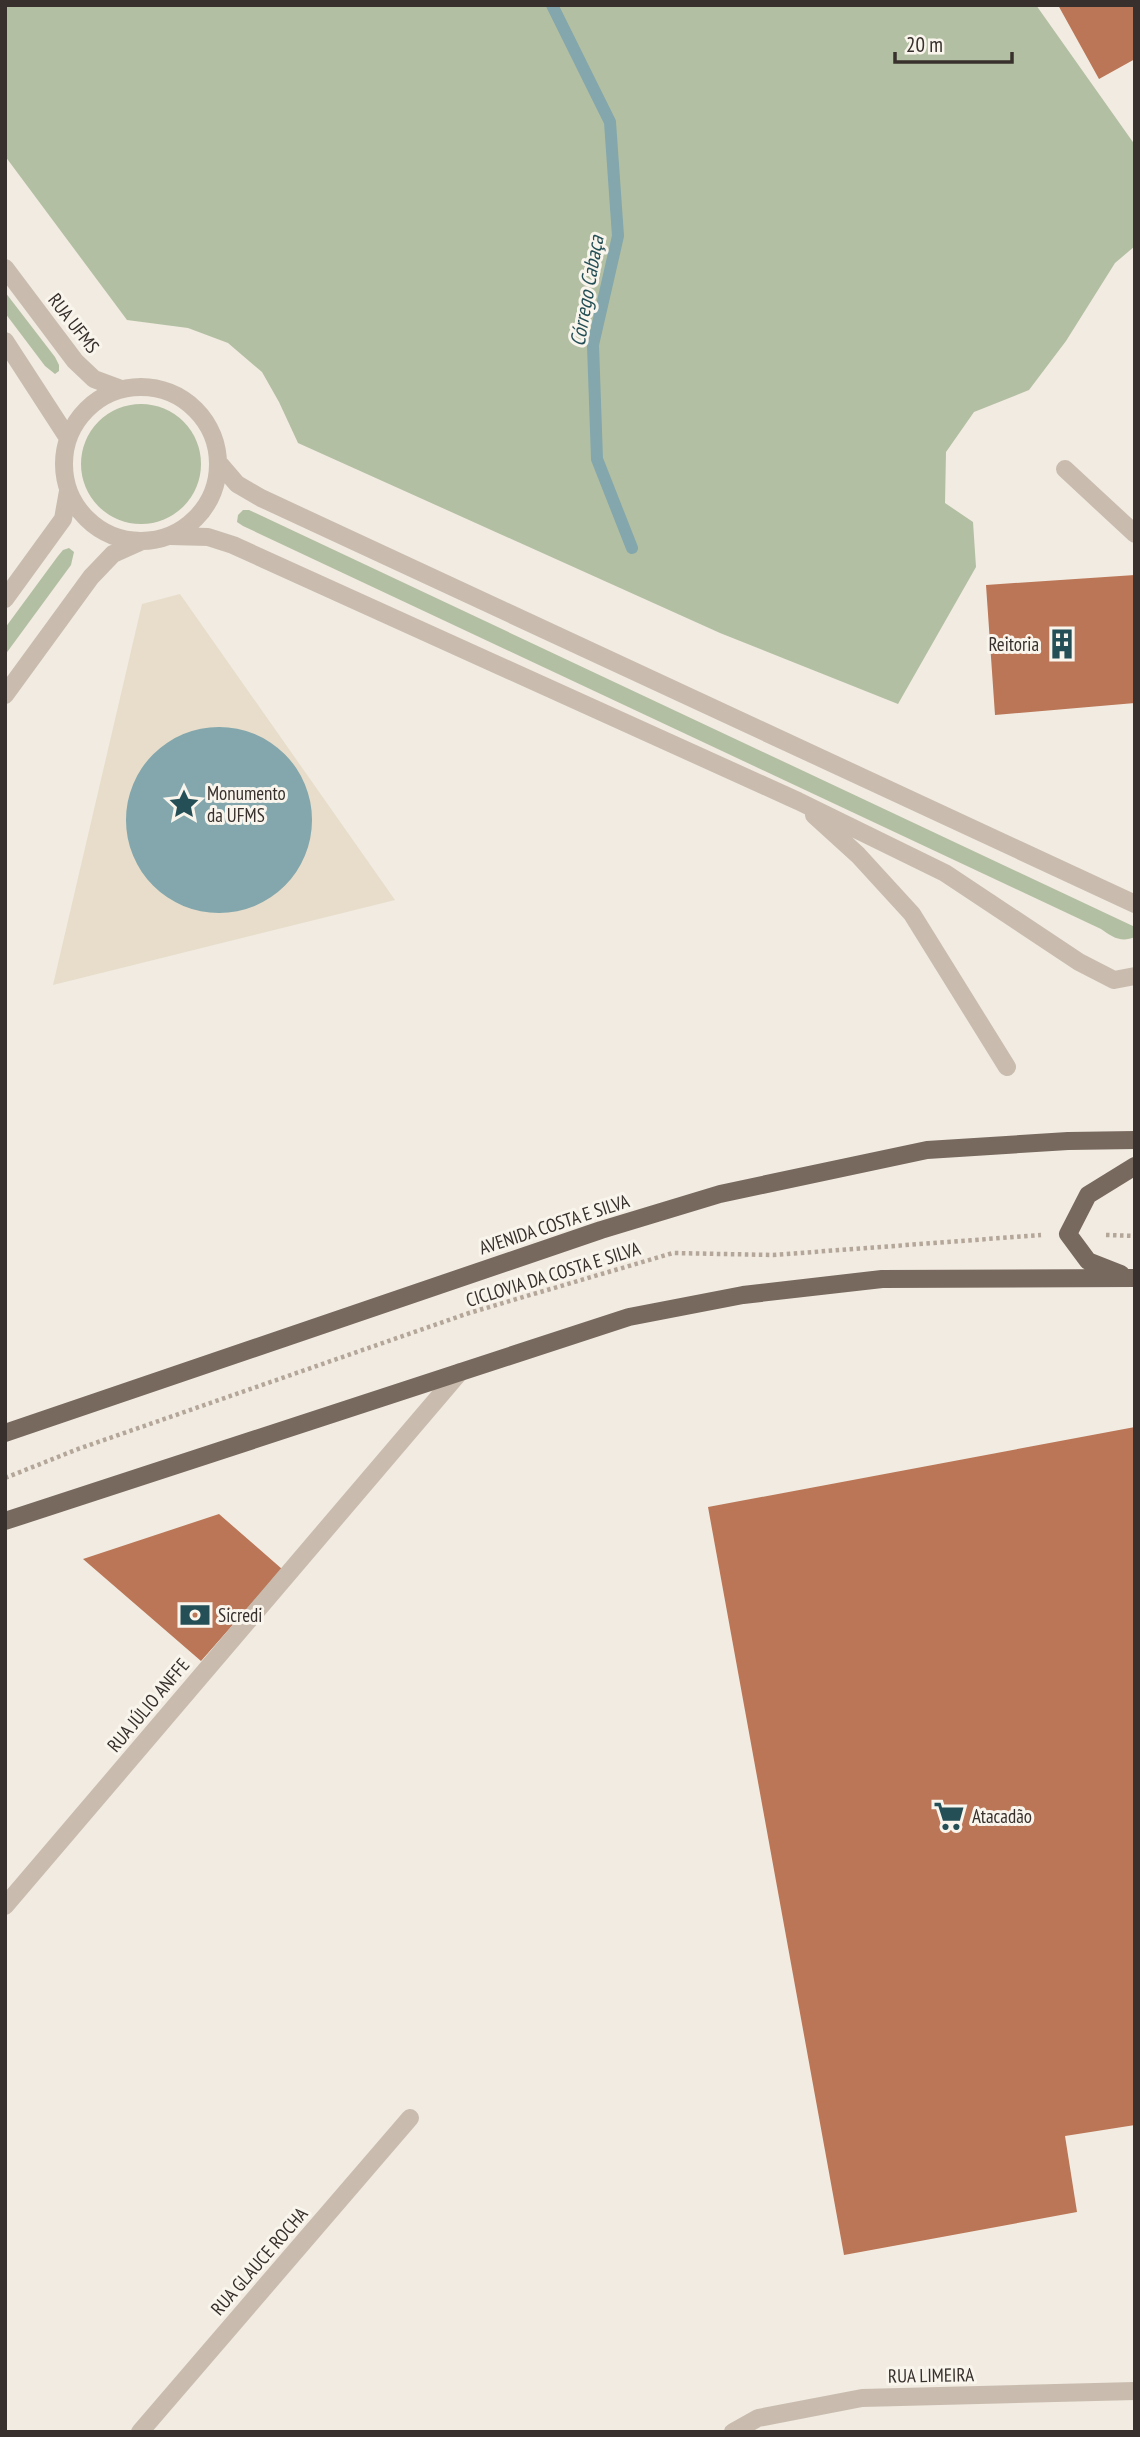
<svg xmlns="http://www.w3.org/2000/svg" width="1140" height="2437" viewBox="0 0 1140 2437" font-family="'PT Sans Narrow',sans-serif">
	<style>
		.green { fill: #b3bfa2 }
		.plaza { fill: #e7ddca }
		.water { fill: #83a7ac }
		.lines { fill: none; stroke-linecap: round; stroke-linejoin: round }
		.stream { stroke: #83a7ac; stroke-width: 12 }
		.building { fill: #ba7656 }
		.path { stroke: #b4a698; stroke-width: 4.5; stroke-dasharray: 3.5 3.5; stroke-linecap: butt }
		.minor { stroke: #c9bcae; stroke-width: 18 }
		.major { stroke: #78695e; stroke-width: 18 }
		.labels { text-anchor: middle; stroke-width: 6; stroke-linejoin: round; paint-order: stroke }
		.street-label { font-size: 19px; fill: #38302c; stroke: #f9f5ed }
		.poi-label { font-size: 19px; fill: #38302c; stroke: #f9f5ed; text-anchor: start }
		.water-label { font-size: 21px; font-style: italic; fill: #254f56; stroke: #f9f5ed }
	</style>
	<rect width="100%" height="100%" fill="#f1ebe1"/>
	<path class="green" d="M5 5H1036L1135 145V246L1115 263 1066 341 1029 390 974 412 946 452 945 503 973 522 976 567 898 704 720 633 298 443 279 402 262 372 228 343 188 328 127 320 5 156Z
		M5 292 55 357 59 365V371L55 374 45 366 5 313Z
		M81 464a60 60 0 1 1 120 0a60 60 0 1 1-120 0Z
		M243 510H249L1135 927V937C1121 943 1112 937 1101 929L243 526 237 522 238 515Z
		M69 548 74 552 71 565 5 655V628L58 556 63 550Z"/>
	<path class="plaza" d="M180 594 395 900 53 985 142 604Z"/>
	<path class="water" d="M126 820a93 93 0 1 1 186 0a93 93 0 1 1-186 0Z"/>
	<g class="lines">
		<path class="stream" d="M552 5 610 122 618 236 593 345 597 459 632 548"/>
	</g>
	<path class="building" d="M1058 5H1135V59L1099 79Z
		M1135 575V703L995 715 986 585Z
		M1135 1427V2125L1065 2136 1077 2212 844 2255 708 1507Z
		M219 1514 282 1569 201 1661 83 1559Z"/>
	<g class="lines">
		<path class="path" d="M1106 1235 1135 1236
			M5 1478 78 1449 469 1313 673 1253 773 1255 1041 1235"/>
		<path class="minor" d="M5 268 75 361 94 379 121 389
			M5 341 68 438
			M64 464a77 77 0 1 1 154 0a77 77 0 1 1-154 0Z
			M219 463 237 484 261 498 1135 904
			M1065 469 1135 534
			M170 536 208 537 233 545 798 801 945 873 1079 962 1114 980 1135 976
			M5 599 63 519 68 491
			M5 695 91 577 113 554 142 541
			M814 815 858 855 912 914 1007 1067
			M5 1906 460 1372
			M140 2432 410 2118
			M733 2432 758 2418 862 2398 1135 2391"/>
		<path class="major" d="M1121 1274 1088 1261 1068 1234 1088 1195 1135 1166
			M5 1433 601 1230 720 1194 927 1150 1068 1141 1135 1140
			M5 1521 629 1317 743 1295 882 1279 1135 1278"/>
	</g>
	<defs>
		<g id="building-bare" transform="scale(2.415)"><path d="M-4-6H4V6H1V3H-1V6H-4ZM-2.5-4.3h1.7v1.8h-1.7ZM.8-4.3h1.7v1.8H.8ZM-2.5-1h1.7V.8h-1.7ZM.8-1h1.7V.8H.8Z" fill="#254f56" stroke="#f9f5ed" stroke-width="2.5" paint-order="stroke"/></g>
		<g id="sight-bare" transform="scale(2.415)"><path d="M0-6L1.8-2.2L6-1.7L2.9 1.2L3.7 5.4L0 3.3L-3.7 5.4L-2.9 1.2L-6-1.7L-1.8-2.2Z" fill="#254f56" stroke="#f9f5ed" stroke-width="2.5" paint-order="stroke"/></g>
		<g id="bank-bare" transform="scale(2.415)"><path d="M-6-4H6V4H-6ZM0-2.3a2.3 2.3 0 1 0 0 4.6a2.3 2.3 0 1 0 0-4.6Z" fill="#254f56" stroke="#f9f5ed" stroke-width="2.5" paint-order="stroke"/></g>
		<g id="supermarket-bare" transform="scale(2.415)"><path d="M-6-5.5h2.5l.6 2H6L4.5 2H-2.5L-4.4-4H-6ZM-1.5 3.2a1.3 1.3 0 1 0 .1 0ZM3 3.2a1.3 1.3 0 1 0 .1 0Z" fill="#254f56" stroke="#f9f5ed" stroke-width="2.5" paint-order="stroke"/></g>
	</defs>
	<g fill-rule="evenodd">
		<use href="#building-bare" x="1062" y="644"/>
		<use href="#sight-bare" x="184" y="804"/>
		<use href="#bank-bare" x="195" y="1615"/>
		<use href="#supermarket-bare" x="949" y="1816"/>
	</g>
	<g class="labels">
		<g class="street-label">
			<text transform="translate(74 323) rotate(52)" y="7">RUA UFMS</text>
			<text transform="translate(554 1224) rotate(-18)" y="7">AVENIDA COSTA E SILVA</text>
			<text transform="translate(553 1274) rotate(-17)" y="7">CICLOVIA DA COSTA E SILVA</text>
			<text transform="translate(148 1705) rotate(-50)" y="7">RUA JÚLIO ANFFE</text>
			<text transform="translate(259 2261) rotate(-49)" y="7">RUA GLAUCE ROCHA</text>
			<text transform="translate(931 2375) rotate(-1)" y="7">RUA LIMEIRA</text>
		</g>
		<g class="poi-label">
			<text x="1039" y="651" text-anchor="end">Reitoria</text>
			<text x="207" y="800">Monumento<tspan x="207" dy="22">da UFMS</tspan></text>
			<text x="218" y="1622">Sicredi</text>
			<text x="972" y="1823">Atacadão</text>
		</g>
		<g class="water-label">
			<text transform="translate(587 291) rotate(-80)" y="7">Córrego Cabaça</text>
		</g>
	</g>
	<rect width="1140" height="2437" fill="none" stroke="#38302c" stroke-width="14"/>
	<path d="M895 52v10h117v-10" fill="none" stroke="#38302c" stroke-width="3.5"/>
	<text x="906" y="52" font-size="21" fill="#38302c" stroke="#f9f5ed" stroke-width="5" paint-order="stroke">20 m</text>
</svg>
